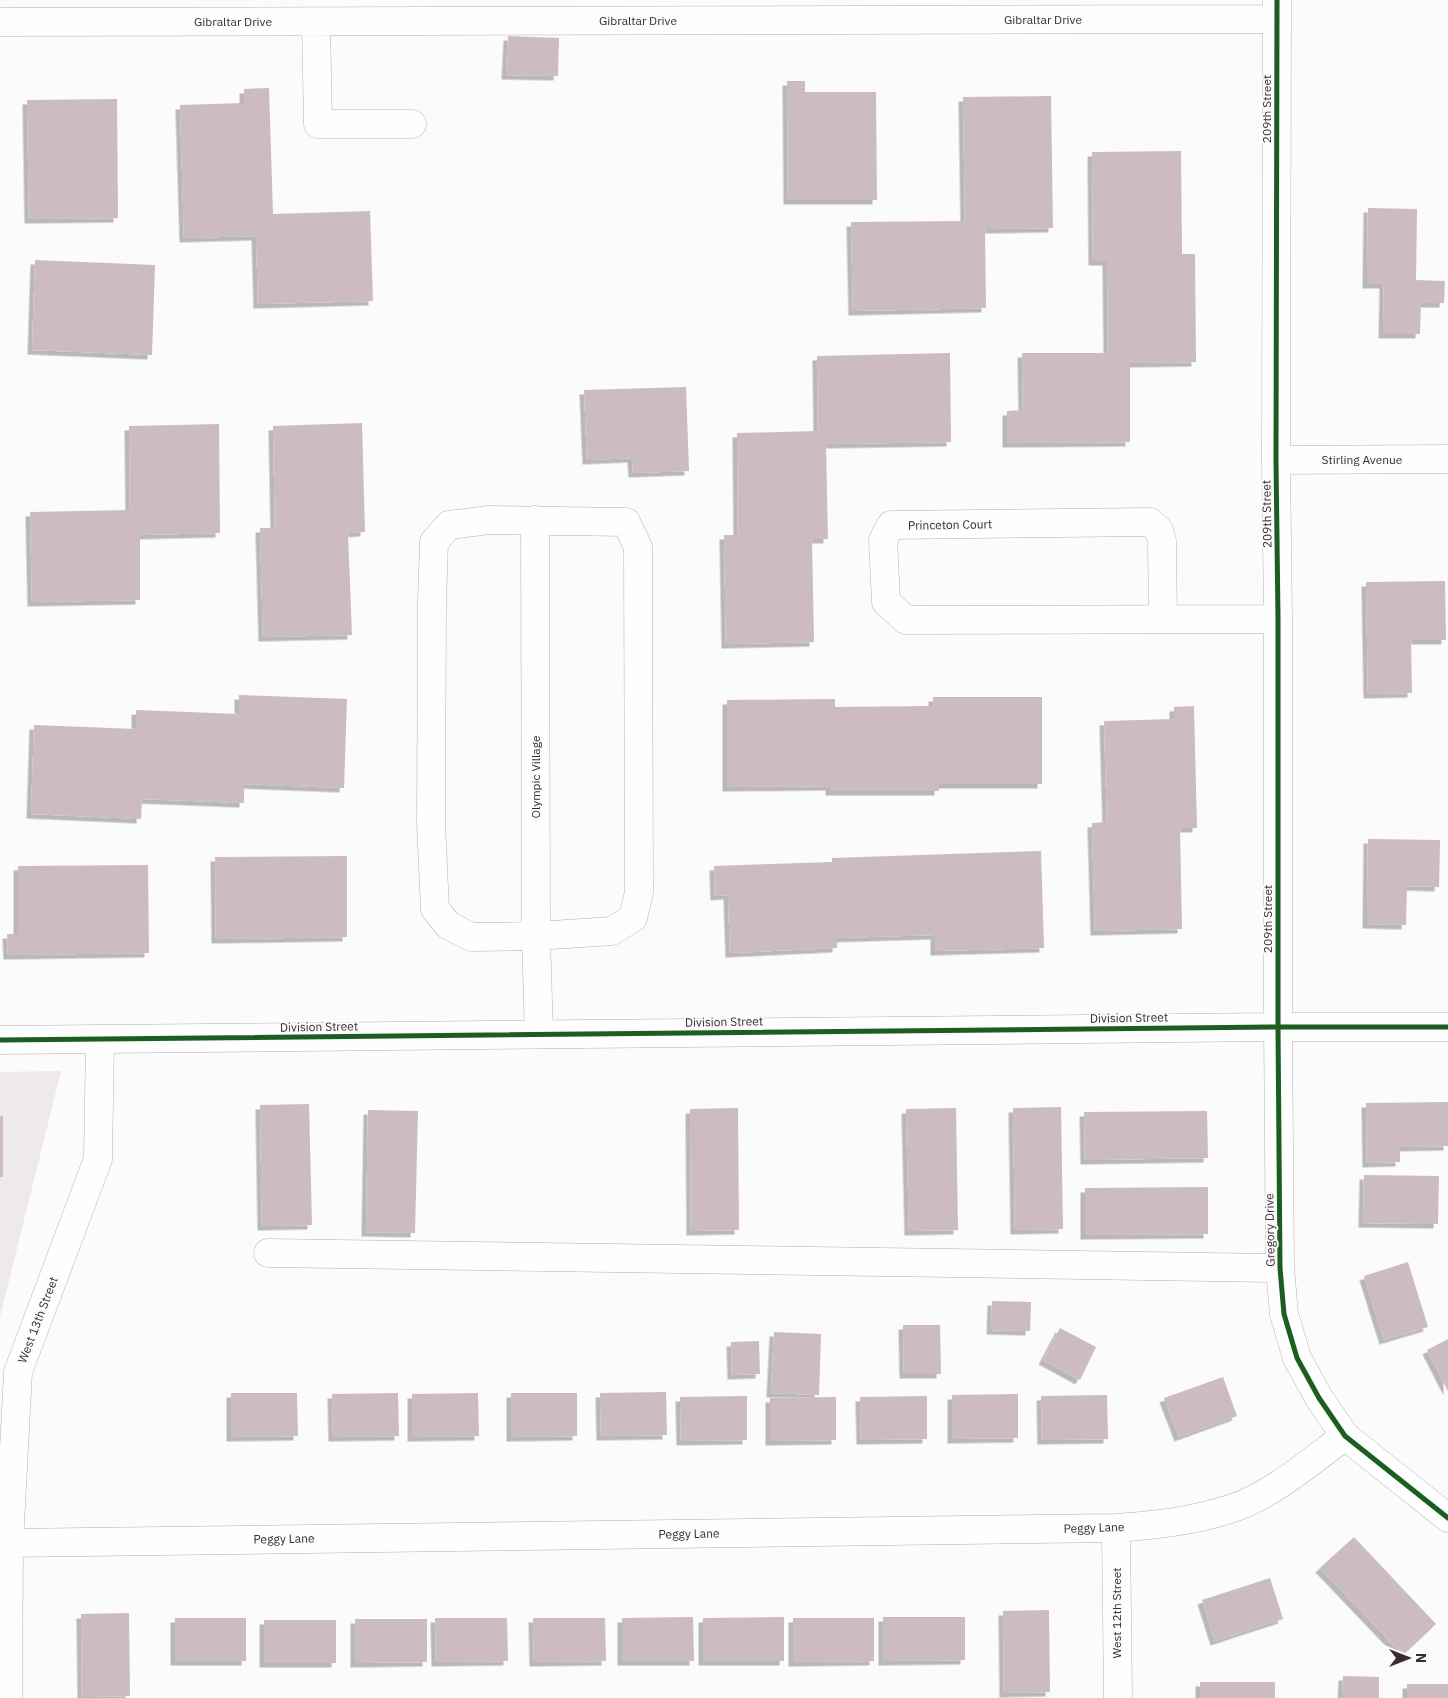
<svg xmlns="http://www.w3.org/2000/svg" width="1448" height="1698" viewBox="0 0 1448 1698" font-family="'IBM Plex Sans',sans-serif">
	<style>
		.built { fill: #eeeaeb }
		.building { fill: #ccbbc2; filter: url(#shadow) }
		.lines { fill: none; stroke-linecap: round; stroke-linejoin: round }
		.minor-casing { stroke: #b7b1b4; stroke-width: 29 }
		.minor { stroke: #fefefe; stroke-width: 28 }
		.cycleway-casing { stroke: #fbfbfb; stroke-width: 8 }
		.cycleway { stroke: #1b5e20; stroke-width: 5 }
		.labels { text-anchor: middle; stroke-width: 4; stroke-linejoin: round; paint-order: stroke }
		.street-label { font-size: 12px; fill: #392c31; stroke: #fbfbfb }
	</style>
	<defs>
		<filter id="shadow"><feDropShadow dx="-4.5" dy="4.5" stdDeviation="0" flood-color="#0004"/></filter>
	</defs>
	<rect width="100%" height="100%" fill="#fbfbfb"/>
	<path class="built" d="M61 1071 0 1317V1072Z"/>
	<path class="building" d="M508 36 559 38 558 76 506 75Z
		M787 81H805V92H876L877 200H788Z
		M269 88 273 214 370 211 373 301 258 304 256 236 184 238 180 105 244 103V89Z
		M1051 96 1053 228 985 229 986 308 853 311 851 222 965 221 963 97Z
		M117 99 118 218 29 219 27 100Z
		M1181 151 1182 254H1195L1196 362 1130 363V442L1007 443V411L1023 410 1022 353H1108L1107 261H1093L1092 152Z
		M1368 208 1417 209 1416 280 1445 281 1444 303H1421L1420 334H1383L1384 284H1367Z
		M35 260 155 265 152 355 32 350Z
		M950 353 951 442 826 444 828 539H812L814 642 726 644 724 535H738L737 433 818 431 817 356Z
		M686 387 689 471 633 473 632 458 587 460 584 390Z
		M362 423 365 532 348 533 352 635 263 637 260 528H275L273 426Z
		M219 424 220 533 140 535V600L32 602 30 512 130 510 129 426Z
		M1445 581 1446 640H1411L1412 693 1368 694 1366 582Z
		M239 695 347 699 344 788 244 784V803L142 799 141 819 31 814 34 725 136 729V710L239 714Z
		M933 697H1042V784H939V791H830V786L727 787V700L835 699V707L933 706Z
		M1194 706 1197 828H1180L1182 929 1095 931 1092 823 1107 822 1104 721 1174 719V707Z
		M1368 839 1440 840 1439 887 1407 886 1406 925 1367 924Z
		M1041 851 1044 948 935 951V935L837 938V948L730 953 728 895 715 896 714 866 832 862V858Z
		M347 856V937L216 939 215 857Z
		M148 865 149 953 8 955 7 934H18V866Z
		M1448 1102V1146L1400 1147V1162L1367 1163 1366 1103Z
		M309 1104 312 1225 262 1226 260 1105Z
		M1061 1107 1063 1229 1015 1230 1013 1108Z
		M738 1108 739 1230 691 1231 690 1109Z
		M956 1108 958 1230 909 1231 906 1109Z
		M368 1110 418 1111 415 1233 366 1232Z
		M1207 1111 1208 1158 1085 1160 1084 1112Z
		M0 1116H3V1177H0Z
		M1364 1175 1439 1176 1438 1224 1363 1223Z
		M1208 1187V1234L1085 1235V1188Z
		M1408 1262 1428 1327 1384 1340 1364 1276Z
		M992 1301 1031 1302 1030 1331 991 1330Z
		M903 1325H940L941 1374H904Z
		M1060 1328 1096 1347 1080 1380 1043 1360Z
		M774 1332 821 1334 819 1395 771 1393Z
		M1448 1339V1391L1427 1350Z
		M759 1341 760 1374 732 1375 731 1342Z
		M1223 1377 1237 1416 1179 1437 1164 1398Z
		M666 1392 667 1435 601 1436 600 1393Z
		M231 1393H297L298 1436 231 1437Z
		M398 1393 399 1436 333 1437 332 1394Z
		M478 1393 479 1436 412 1437V1394Z
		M511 1393H577V1436L511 1437Z
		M1018 1394V1438L952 1439V1395Z
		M1107 1395 1108 1439 1042 1440 1041 1396Z
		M747 1396V1440L681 1441 680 1397Z
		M927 1396V1439L861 1440 860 1397Z
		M836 1397V1440L770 1441V1398Z
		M1354 1537 1436 1624 1403 1655 1320 1568Z
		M1270 1578 1283 1619 1215 1641 1202 1600Z
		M1049 1610 1050 1692 1004 1693 1003 1611Z
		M129 1613 130 1696 82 1697 81 1614Z
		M693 1617 694 1661H622V1618Z
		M784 1617V1661H703V1618Z
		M883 1617H965V1660L883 1661Z
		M175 1618H246V1661H175Z
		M435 1618H507L508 1661 436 1662Z
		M533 1618H605L606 1661 534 1662Z
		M793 1618H874V1661L793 1662Z
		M355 1619H427V1662L355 1663Z
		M264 1620H336V1663H264Z
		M1343 1676 1379 1677V1698H1342Z
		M1200 1682H1275V1698H1200Z
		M1407 1684H1448V1698H1407Z"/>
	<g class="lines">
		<g class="minor-casing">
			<path id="minor" d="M1277 0 1276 460 1278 619V1027L1280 1268 1284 1314 1297 1358 1319 1398 1345 1436 1448 1518
				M0 22 1277 19
				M316 22 318 124H412
				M1276 460 1448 459
				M489 520 626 522 638 547 639 892 633 918 612 931 536 936 471 937 448 925 435 909 431 824 432 603 434 542 449 525Z
				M535 520 536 936 539 1034
				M1163 619 1162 541 1159 530 1150 522 891 525 883 540 886 602 906 620 1278 619
				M0 1040 1278 1027H1448
				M268 1253 1280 1268
				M1116 1528 1118 1698
				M9 1543 1116 1528C1157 1525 1194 1521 1233 1508 1272 1495 1311 1461 1345 1436
				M8 1698 9 1543 18 1372 98 1159 100 1039"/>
		</g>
		<use href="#minor" class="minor"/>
		<g class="cycleway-casing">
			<path id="cycleway" d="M1277 0 1276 460 1278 619V1027L1280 1268 1284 1314 1297 1358 1319 1398 1345 1436 1448 1518
				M0 1040 1278 1027H1448"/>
		</g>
		<use href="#cycleway" class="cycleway"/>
	</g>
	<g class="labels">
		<g class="street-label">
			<text x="1043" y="24">Gibraltar Drive</text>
			<text x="638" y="25">Gibraltar Drive</text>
			<text x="233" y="26">Gibraltar Drive</text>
			<text transform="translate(1267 109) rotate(-90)" y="4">209th Street</text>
			<text x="1362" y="464">Stirling Avenue</text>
			<text transform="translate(1267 514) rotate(-91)" y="4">209th Street</text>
			<text transform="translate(950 525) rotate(-1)" y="4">Princeton Court</text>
			<text transform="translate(536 777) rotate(-90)" y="4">Olympic Village</text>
			<text transform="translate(1268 919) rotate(-90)" y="4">209th Street</text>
			<text transform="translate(1129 1018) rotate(-1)" y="4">Division Street</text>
			<text transform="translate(724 1022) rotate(-1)" y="4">Division Street</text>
			<text transform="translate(319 1027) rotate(-1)" y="4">Division Street</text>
			<text transform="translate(1270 1230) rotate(-91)" y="4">Gregory Drive</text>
			<text transform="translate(38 1320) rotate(-69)" y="4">West 13th Street</text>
			<text transform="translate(1094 1528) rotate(-2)" y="4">Peggy Lane</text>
			<text transform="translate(689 1534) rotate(-1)" y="4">Peggy Lane</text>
			<text transform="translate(284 1539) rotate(-1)" y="4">Peggy Lane</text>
			<text transform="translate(1117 1613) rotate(-90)" y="4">West 12th Street</text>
		</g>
	</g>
	<g transform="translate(1408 1658) rotate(90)" stroke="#fbfbfb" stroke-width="4" paint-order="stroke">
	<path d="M0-4L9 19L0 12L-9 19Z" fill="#392c31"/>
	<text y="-8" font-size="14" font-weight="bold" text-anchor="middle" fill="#392c31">N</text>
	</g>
</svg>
